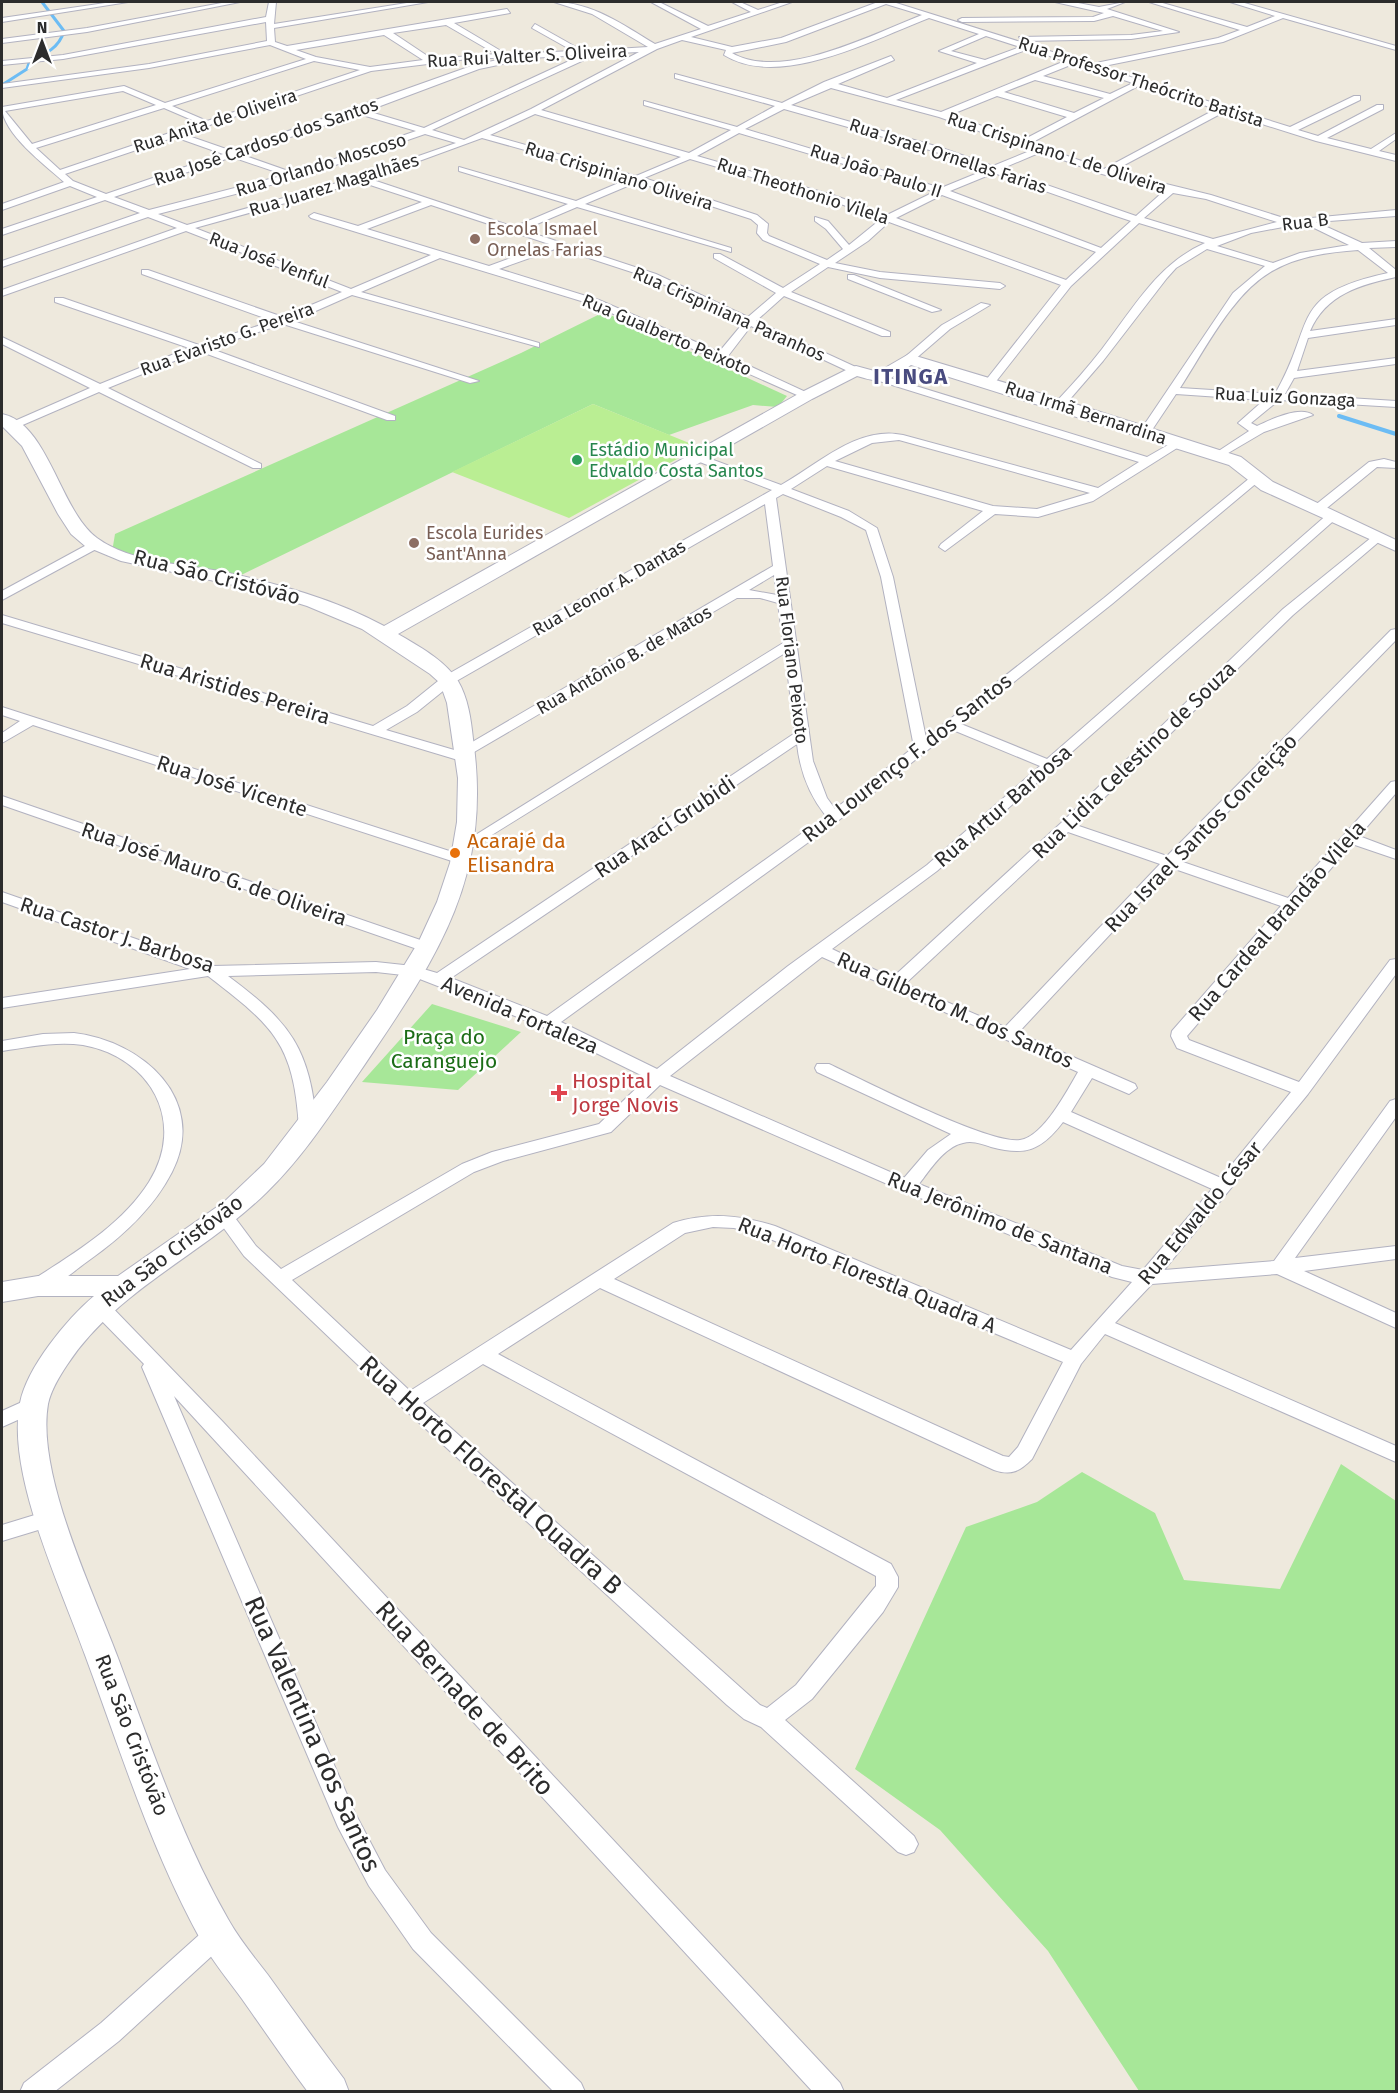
<svg xmlns="http://www.w3.org/2000/svg" width="1398" height="2093" viewBox="0 0 1398 2093" font-family="'Fira Sans',sans-serif">
	<style>
		.green { fill: #a7e798 }
		.pitch { fill: #baee93 }
		.lines { fill: none; stroke-linecap: round; stroke-linejoin: round }
		.stream-far1 { stroke: #6cbcf4; stroke-width: 3 }
		.stream { stroke: #6cbcf4; stroke-width: 4 }
		.street-casing { stroke: #b2b2c0; stroke-width: 2 }
		.secondary-casing { stroke: #b2b2c0; stroke-width: 2 }
		.street { fill: #fff; fill-rule: evenodd }
		.secondary { fill: #fff; fill-rule: evenodd }
		.education-dot { fill: #8d6e63; stroke: #fff; stroke-width: 2 }
		.leisure-dot { fill: #2e9e5b; stroke: #fff; stroke-width: 2 }
		.food-dot { fill: #e8710a; stroke: #fff; stroke-width: 2 }
		.health-dot { fill: #e0444e; stroke: #fff; stroke-width: 2 }
		.labels { text-anchor: middle; stroke-width: 5; stroke-linejoin: round; paint-order: stroke }
		.far-street-label { font-size: 18px; fill: #2c2c2c; stroke: #fff }
		.far-education-label { font-size: 18px; fill: #785e54; stroke: #fff; text-anchor: start }
		.far-leisure-label { font-size: 18px; fill: #27864d; stroke: #fff; text-anchor: start }
		.street-label { font-size: 21px; fill: #2c2c2c; stroke: #fff }
		.food-label { font-size: 21px; fill: #c56008; stroke: #fff; text-anchor: start }
		.park-label { font-size: 21px; fill: #1c6d17; stroke: #fff }
		.health-label { font-size: 21px; fill: #be3a42; stroke: #fff; text-anchor: start }
		.far-district-label { font-size: 22px; font-weight: bold; letter-spacing: 1.5px; fill: #494b7f; stroke: #fff }
		.near-street-label { font-size: 26px; fill: #2c2c2c; stroke: #fff }
	</style>
	<rect width="100%" height="100%" fill="#eee9dd"/>
	<path class="green" d="M604 312 787 396 778 407 753 405 669 435 593 404 231 580 112 552 115 534 521 353Z
		M432 1004 521 1032 458 1090 362 1082Z
		M1341 1464 1396 1501V2091H1139L1048 1951 940 1830 855 1769 966 1527 1037 1502 1082 1472 1155 1513 1184 1580 1280 1589Z"/>
	<path class="pitch" d="M593 404 699 447 569 518 452 472Z"/>
	<g class="lines">
		<path class="stream-far1" d="M2 85 27 69 30 60C46 54 59 48 64 31L42 2"/>
		<path class="stream" d="M1339 416 1396 434"/>
		<g class="street-casing">
			<path id="street" d="M112 2H128L2 22V18Z
				M227 2H240L87 32 2 43V39L87 28Z
				M269 2H276L274 24 413 2H428L274 28 275 42 287 46 507 9 510 13 454 23 506 54 573 51 532 28 535 24 583 51 648 47 592 14 554 2C592 2 623 25 655 44L701 29 651 2H659L708 26 751 12 732 2H740L758 10 783 2H792L691 37 732 47 781 38 878 2H893L1091 64 1218 38 1240 30 1149 2H1159L1247 27 1275 16 1230 2H1241L1396 46V50L1283 18 1223 42 1099 67 1290 127 1354 96H1360V100L1298 130 1318 136 1377 105H1383V109L1327 138 1371 149 1396 133V139L1379 151 1396 155V161L1316 141 1224 112 1113 171 1211 195 1290 220 1396 210V216L1316 222 1362 243 1396 241V247L1369 248 1396 270V277C1360 285 1326 294 1310 331L1396 319V325L1308 338 1297 371 1396 358V364L1294 378 1285 394 1396 401V407L1279 400 1251 423 1257 426C1270 420 1300 405 1313 415L1264 432 1218 459 1214 458V454L1249 431 1238 423 1264 400 1176 394 1150 433H1142L1140 431 1233 293 1265 266 1207 249 1176 268 1167 278 1103 361 1064 406H1056V402C1072 385 1088 367 1102 349 1133 309 1157 264 1205 243L1139 223 1071 286 994 384H986V380L1061 285 889 222 868 241 835 263 880 272 1000 283 1005 286 1000 289 880 278 828 267 791 292 890 332V336H882L784 296 756 321 860 369V373H852L751 326 728 356 810 394 811 396 806 399 591 304 440 258 361 292 539 343V347L352 295 293 321 479 381 470 383 283 324 209 348 395 416V420H387L199 351 108 388 261 464V468H253L99 392 18 427H10V423L90 388 2 344V337L100 384 189 348 55 302V298H63L199 345 273 321 142 274V270H148L283 317 342 292 186 231 2 296V290L177 228 148 217 2 267V261L140 213 105 200 2 235V229L97 197 70 186 2 210V204L64 182C45 165 2 133 2 107L124 86 165 103 306 59 270 45 149 68 2 88V84L149 64 267 41 266 22 63 59 2 65V61L63 55 266 17ZM886 4 922 15C873 34 782 82 732 53L786 42ZM929 18 979 34 939 51 977 63 887 98 838 84 894 60 891 56 824 82 782 103 675 74V78L775 106 737 127 644 101V105L731 130 689 153 541 110 657 49 682 40 726 50 724 55C780 90 874 39 929 18ZM446 25 496 54 432 59 393 33ZM384 35 423 60 370 67 316 57 296 50ZM986 36 1020 47 985 60 951 51ZM1028 49 1065 61 941 112 896 100ZM639 52 531 109 464 140 432 130 597 54ZM582 55 424 128 367 111 479 69 531 58ZM476 58H507L474 65 232 151 183 134 371 71ZM314 61 360 70 207 121 172 106ZM1073 64 1133 83 1110 94 1043 76ZM1035 80 1104 98 1074 113 1004 92ZM1140 85 1216 109 1104 169 1031 143ZM831 88 939 117 1032 150 993 166 939 147 791 105ZM123 91 156 105 32 144 5 111ZM997 96 1067 117 1023 140 950 115ZM164 108 199 123 60 170 36 148ZM784 109 933 151 985 170 941 188 745 129ZM359 114 416 131 294 173 240 154ZM535 114 681 157 636 176 490 135ZM739 133 921 187 934 192 887 215 836 196 697 156ZM425 134 456 143 358 177 187 225 158 214 298 178ZM175 137 223 154 106 194 73 181 65 174ZM482 138 628 179 576 201 459 167V171L568 204 514 227 370 179ZM1041 152 1102 174 1164 191 1136 216 1001 169ZM232 157 285 175 149 210 114 197ZM690 159 830 200 881 219 849 245 828 221 815 217V221L826 229 843 249 827 260 769 236 767 233 768 224 757 215 644 178ZM994 173 1113 215 1131 221 1101 248 950 191ZM361 182 422 202 358 226 314 213 309 216 311 218 431 255 351 289 195 228ZM637 182 751 219 758 225 757 233 763 240 820 264 783 288 720 254H714V258L776 293 748 317 656 274 523 230 577 207 731 252V248L585 204ZM1173 193 1206 199 1277 222 1213 239 1144 218ZM942 195 1096 252 1066 280 896 218ZM431 205 549 244 489 266 367 229ZM1304 223 1349 245 1300 253 1273 263 1217 246 1251 233ZM558 248 650 278 744 322 719 352 599 300 499 269ZM1358 250 1388 273C1287 295 1317 322 1275 394L1180 388C1205 350 1233 292 1274 270 1299 256 1330 252 1358 250Z
				M1055 2H1073L1099 7 1125 2 1107 9 1179 32 1131 39 1022 41 1019 37 1131 35 1163 31 1113 16 1094 21 962 22 958 20 962 18 1093 17 1104 13Z
				M848 275H854L941 310 932 312 848 279Z
				M981 303 990 305 950 329 913 361H905V357L942 325Z
				M880 375 1147 457 1175 441 1185 443 1093 501 1038 517 995 514 945 551 939 547 941 544 983 511 827 466 791 489 849 511 877 528 893 577 926 738 1104 598 1251 477H1259V481L1112 604 961 724 1047 759 1329 513 1339 516 937 871 832 949 892 978 1061 823 1283 609 1377 533 1383 537 1381 540 1293 615 1076 825 1167 856 1391 630 1396 629V640L1180 861 1288 898 1391 782 1396 781V793L1359 836 1396 850V859L1352 844 1187 1036 1189 1040 1299 1082 1390 960 1396 959V974L1308 1094 1164 1270 1274 1261 1390 1101 1396 1099V1117L1295 1258 1396 1246V1259L1304 1271 1396 1313V1328L1277 1274 1152 1284 1115 1323 1396 1446V1462L1105 1334 1081 1364 1032 1459C1020 1471 1012 1476 994 1470L600 1288 498 1354 891 1564 898 1577V1587L883 1612 812 1699 785 1720 914 1836 918 1844 914 1852 906 1855 898 1852 761 1727 744 1719 727 1705 402 1407 244 1256 215 1216 218 1211H230L256 1246 281 1269 462 1164 492 1152 599 1124 647 1078 543 1027 412 976 376 972 228 976C291 1023 310 1048 317 1128L308 1134 299 1128C294 1043 273 1026 208 976L2 1008V998L190 969 2 902V892L213 966 376 962 413 966 437 973 795 733 785 653 466 851 461 850 459 847 461 844 783 643 778 603 760 598H737L469 755 475 759 468 763 2 623V615L373 726 407 706 443 677 772 490 692 459V455H700L781 485C817 465 858 425 903 435L1098 488 1139 462 876 380 875 378ZM899 440 1090 493 1037 509 993 506 835 461 872 443ZM783 494 841 517 866 530 881 577 914 747 835 809 827 798 813 761 776 498ZM765 504 773 566 462 748 461 752 386 730 417 712 453 683ZM774 575 777 595 749 590ZM953 730 1040 766 927 865 788 966 657 1069 561 1022 839 820ZM797 744C800 771 809 795 826 816L547 1016 451 978ZM1068 832 1160 864 1005 1027 905 984ZM1172 868 1281 906 1172 1031 1171 1036 1177 1048 1291 1092 1221 1178 1071 1112 1092 1078 1129 1094 1137 1088 1135 1084 1018 1033ZM822 957 1078 1072C1067 1091 1043 1137 1020 1140 990 1145 863 1080 829 1064H817L815 1068 817 1072 951 1134 928 1150 904 1178 670 1076ZM660 1085 901 1190 1112 1277 1132 1282 1071 1350 775 1226C739 1215 710 1212 673 1223L410 1391 292 1280 474 1172 503 1161 611 1132ZM1063 1122 1212 1189 1143 1270 1122 1266 919 1184C930 1170 944 1147 963 1143 972 1140 982 1144 991 1147 1025 1156 1041 1151 1063 1122ZM713 1227 734 1228 763 1236 1063 1362 1018 1447 1009 1457 1003 1456 614 1279 685 1233ZM483 1364 876 1576V1586L796 1685 767 1708 760 1705 423 1403Z
				M1384 459 1396 462V468L1377 467 1322 512H1314V506L1369 462Z
				M94 541 100 545 98 548 2 600V591Z
				M2 707 468 857 470 860 468 863H458L33 725 2 743V733L20 721 2 715Z
				M2 796 432 944 434 947 426 952 420 950 2 805Z
				M74 1033C142 1041 209 1099 172 1172 153 1209 122 1237 88 1261 73 1272 56 1287 38 1293L31 1291 29 1286 31 1281C73 1254 122 1225 149 1182 187 1121 150 1057 83 1045 56 1041 28 1047 2 1051V1041L43 1034Z
				M98 1298 105 1300 223 1422 840 2083 844 2092H813L174 1396 355 1813 385 1870 431 1933 581 2083 585 2092H554L413 1949 369 1886 338 1827 142 1367 144 1364 91 1310 89 1305 91 1300Z
				M33 1397 40 1400 43 1405 40 1410 2 1427V1411Z
				M51 1510 58 1512 61 1518 58 1524 2 1541V1525Z
				M217 1923 226 1927 229 1935 226 1943 119 2041 54 2092H20L24 2083 101 2023 208 1927Z"/>
		</g>
		<g class="secondary-casing">
			<path id="secondary" d="M909 354 1066 401 1241 457 1273 482 1396 540V551L1261 490 1229 465 911 365C886 381 887 385 857 376L812 399 398 634C418 646 445 660 458 681 468 698 471 719 473 739 493 879 436 959 361 1070 332 1112 304 1156 267 1192 203 1255 117 1289 67 1365 59 1377 51 1390 48 1404 36 1474 93 1591 118 1658 151 1746 181 1837 228 1919 239 1939 254 1957 268 1975 293 2010 318 2045 344 2079L349 2092H308C285 2061 264 2030 242 1999 229 1981 214 1963 203 1944 152 1853 121 1752 85 1655 61 1587 6 1474 20 1403 27 1367 67 1319 94 1296H38L2 1302V1282L38 1276H118L224 1202 264 1164 327 1082 377 1010 419 941 437 902 450 863 457 822 458 778 447 703 440 683 430 674 362 629 307 606 252 589 121 561 85 546 71 534 58 514 22 446 2 426V414C48 423 60 511 97 538 131 563 184 564 224 572 279 584 335 599 384 626L800 393 850 368 856 366 878 372Z"/>
		</g>
		<use href="#street" class="street"/>
		<use href="#secondary" class="secondary"/>
	</g>
	<g class="education-dot">
		<circle cx="475" cy="239" r="6"/>
		<circle cx="414" cy="543" r="6"/>
	</g>
	<circle class="leisure-dot" cx="577" cy="460" r="6"/>
	<circle class="food-dot" cx="455" cy="853" r="6"/>
	<path class="health-dot" d="M556 1084h6v6h6v6h-6v6h-6v-6h-6v-6h6z"/>
	<g class="labels">
		<g class="far-street-label">
			<text transform="translate(527 56) rotate(-3)" y="6">Rua Rui Valter S. Oliveira</text>
			<text transform="translate(1141 82) rotate(18)" y="6">Rua Professor Theócrito Batista</text>
			<text transform="translate(215 121) rotate(-18)" y="6">Rua Anita de Oliveira</text>
			<text transform="translate(266 142) rotate(-19)" y="6">Rua José Cardoso dos Santos</text>
			<text transform="translate(1057 153) rotate(18)" y="6">Rua Crispinano L de Oliveira</text>
			<text transform="translate(948 156) rotate(18)" y="6">Rua Israel Ornellas Farias</text>
			<text transform="translate(321 165) rotate(-17)" y="6">Rua Orlando Moscoso</text>
			<text transform="translate(876 171) rotate(18)" y="6">Rua João Paulo II</text>
			<text transform="translate(619 176) rotate(17)" y="6">Rua Crispiniano Oliveira</text>
			<text transform="translate(334 185) rotate(-17)" y="6">Rua Juarez Magalhães</text>
			<text transform="translate(803 191) rotate(18)" y="6">Rua Theothonio Vilela</text>
			<text transform="translate(1305 222) rotate(-7)" y="6">Rua B</text>
			<text transform="translate(269 260) rotate(21)" y="6">Rua José Venful</text>
			<text transform="translate(729 314) rotate(24)" y="6">Rua Crispiniana Paranhos</text>
			<text transform="translate(667 335) rotate(23)" y="6">Rua Gualberto Peixoto</text>
			<text transform="translate(227 339) rotate(-20)" y="6">Rua Evaristo G. Pereira</text>
			<text transform="translate(1285 397) rotate(3)" y="6">Rua Luiz Gonzaga</text>
			<text transform="translate(1086 413) rotate(18)" y="6">Rua Irmã Bernardina</text>
			<text transform="translate(609 588) rotate(-30)" y="6">Rua Leonor A. Dantas</text>
			<text transform="translate(624 660) rotate(-30)" y="6">Rua Antônio B. de Matos</text>
			<text transform="translate(792 660) rotate(83)" y="6">Rua Floriano Peixoto</text>
		</g>
		<g class="far-education-label">
			<text x="487" y="235">Escola Ismael<tspan x="487" dy="21">Ornelas Farias</tspan></text>
			<text x="426" y="539">Escola Eurides<tspan x="426" dy="21">Sant'Anna</tspan></text>
		</g>
		<g class="far-leisure-label">
			<text x="589" y="456">Estádio Municipal<tspan x="589" dy="21">Edvaldo Costa Santos</tspan></text>
		</g>
		<g class="street-label">
			<text transform="translate(217 577) rotate(14)" y="7">Rua São Cristóvão</text>
			<text transform="translate(235 689) rotate(17)" y="7">Rua Aristides Pereira</text>
			<text transform="translate(907 758) rotate(-38)" y="7">Rua Lourenço F. dos Santos</text>
			<text transform="translate(1134 760) rotate(-44)" y="7">Rua Lidia Celestino de Souza</text>
			<text transform="translate(232 786) rotate(18)" y="7">Rua José Vicente</text>
			<text transform="translate(1003 806) rotate(-41)" y="7">Rua Artur Barbosa</text>
			<text transform="translate(665 827) rotate(-34)" y="7">Rua Araci Grubidi</text>
			<text transform="translate(1201 833) rotate(-46)" y="7">Rua Israel Santos Conceição</text>
			<text transform="translate(214 874) rotate(19)" y="7">Rua José Mauro G. de Oliveira</text>
			<text transform="translate(1277 921) rotate(-49)" y="7">Rua Cardeal Brandão Vilela</text>
			<text transform="translate(117 935) rotate(18)" y="7">Rua Castor J. Barbosa</text>
			<text transform="translate(955 1010) rotate(24)" y="7">Rua Gilberto M. dos Santos</text>
			<text transform="translate(520 1015) rotate(23)" y="7">Avenida Fortaleza</text>
			<text transform="translate(1200 1213) rotate(-50)" y="7">Rua Edwaldo César</text>
			<text transform="translate(1000 1223) rotate(22)" y="7">Rua Jerônimo de Santana</text>
			<text transform="translate(172 1251) rotate(-37)" y="7">Rua São Cristóvão</text>
			<text transform="translate(867 1275) rotate(22)" y="7">Rua Horto Florestla Quadra A</text>
			<text transform="translate(132 1735) rotate(69)" y="7">Rua São Cristóvão</text>
		</g>
		<g class="food-label">
			<text x="467" y="848">Acarajé da<tspan x="467" dy="24">Elisandra</tspan></text>
		</g>
		<g class="park-label">
			<text x="444" y="1044">Praça do<tspan x="444" dy="24">Caranguejo</tspan></text>
		</g>
		<g class="health-label">
			<text x="572" y="1088">Hospital<tspan x="572" dy="24">Jorge Novis</tspan></text>
		</g>
		<g class="far-district-label">
			<text x="911" y="384">ITINGA</text>
		</g>
		<g class="near-street-label">
			<text transform="translate(491 1475) rotate(42)" y="9">Rua Horto Florestal Quadra B</text>
			<text transform="translate(465 1698) rotate(48)" y="9">Rua Bernade de Brito</text>
			<text transform="translate(313 1734) rotate(66)" y="9">Rua Valentina dos Santos</text>
		</g>
	</g>
	<rect width="1398" height="2093" fill="none" stroke="#2c2c2c" stroke-width="6"/>
	<g transform="translate(42 42)" stroke="#ffffff" stroke-width="4.5" paint-order="stroke">
	<path d="M0-4.5L10 22L0 15L-10 22Z" fill="#2c2c2c"/>
	<text y="-9" font-size="16" font-weight="bold" text-anchor="middle" fill="#2c2c2c">N</text>
	</g>
</svg>
